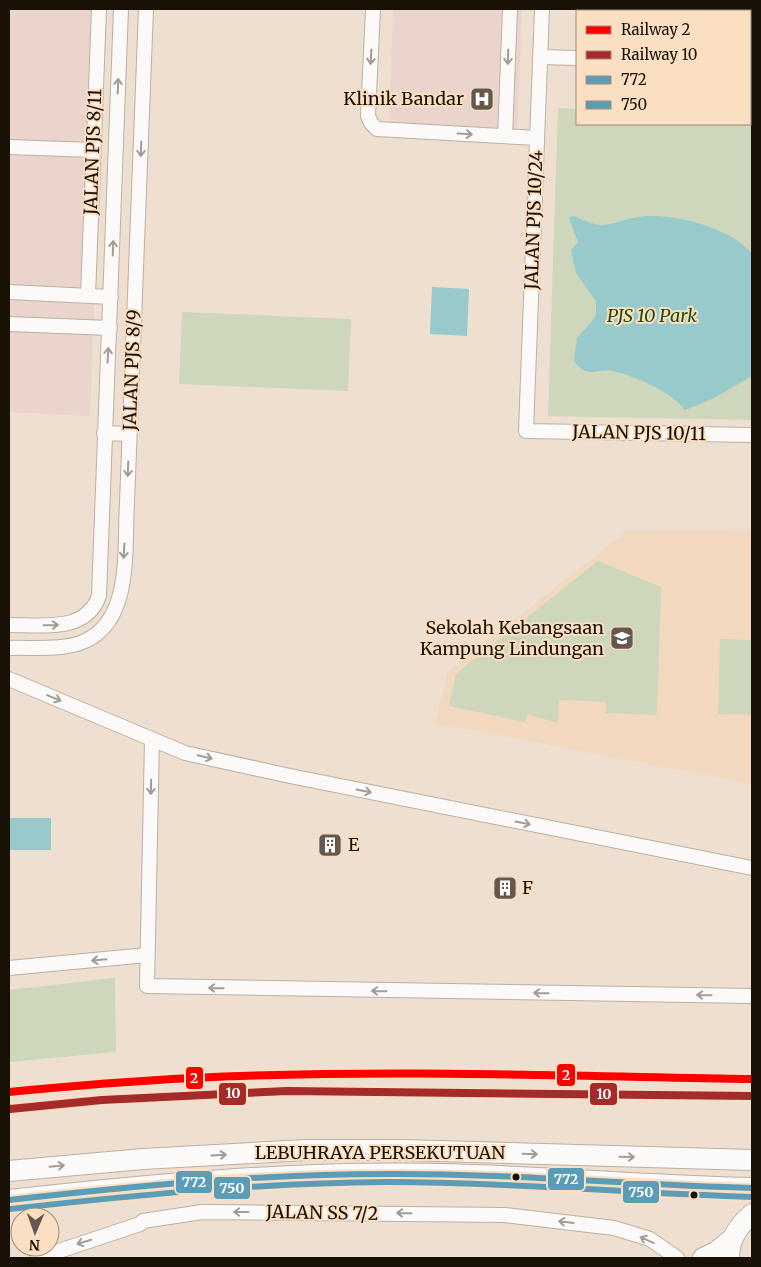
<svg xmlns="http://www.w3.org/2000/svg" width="761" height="1267" viewBox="0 0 761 1267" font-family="Merriweather,serif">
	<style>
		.commercial { fill: #ead4cc }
		.built { fill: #f2d8bf }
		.green { fill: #ced6bb }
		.water { fill: #99cacb }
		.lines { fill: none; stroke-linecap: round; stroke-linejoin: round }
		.minor-casing { stroke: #bbb0a4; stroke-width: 16 }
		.highway-casing { stroke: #bbb0a4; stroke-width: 22 }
		.minor { stroke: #fcfaf8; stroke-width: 14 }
		.highway { stroke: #fcfaf8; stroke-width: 20 }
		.bus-1-casing { stroke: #fbdfc3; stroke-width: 10 }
		.bus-2-casing { stroke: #fbdfc3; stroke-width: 10 }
		.bus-1 { stroke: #5b9cb7; stroke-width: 6 }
		.bus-2 { stroke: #5b9cb7; stroke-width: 6 }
		.rail-1-casing { stroke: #fbdfc3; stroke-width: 11 }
		.rail-2-casing { stroke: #fbdfc3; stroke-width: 11 }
		.rail-1 { stroke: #f00; stroke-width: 8 }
		.rail-2 { stroke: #a52a2a; stroke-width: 8 }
		.oneway { stroke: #a19c97 }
		.bus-dot { fill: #191006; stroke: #fbdfc3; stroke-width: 2 }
		.labels { text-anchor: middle; stroke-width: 4; stroke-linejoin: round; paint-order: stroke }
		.poi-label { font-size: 18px; fill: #191006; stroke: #fbdfc3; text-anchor: end }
		.street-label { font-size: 18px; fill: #191006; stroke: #fbdfc3 }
		.park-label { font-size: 18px; font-style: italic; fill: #1f4b04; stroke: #fbdfc3 }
		.line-badge { stroke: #fbdfc3; stroke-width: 2 }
		.badge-label { font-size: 14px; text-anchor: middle; font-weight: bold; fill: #fff }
	</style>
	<rect width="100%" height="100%" fill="#eedfd0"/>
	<path class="commercial" d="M9 9H105L90 416 9 412Z
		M393 9H522L517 132 389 126Z"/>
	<path class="built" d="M752 530V784L435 723 448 672 627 531Z"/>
	<path class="green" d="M558 108 577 109V124H750V118H752V420L548 416Z
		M182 312 351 319 348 391 179 384Z
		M598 561 661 587 657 715 606 713V702L559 700 558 723 527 714 525 722 449 706 456 674Z
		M720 639 752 640V715L718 714Z
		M115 978 116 1052 9 1062V990Z"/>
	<path class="water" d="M573 216C610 232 604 223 639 217 672 212 732 228 752 254V376L712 399 685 410C670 391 635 376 612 371 595 368 588 380 574 361L577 338 593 320 596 314V301L576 273 571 250 578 242 569 218Z
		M432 287 469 289 467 336 430 334Z
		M9 818H51V850H9Z"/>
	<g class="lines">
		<g class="minor-casing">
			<path id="minor" d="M373 9 368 116 371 123 377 129 537 138
				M542 9 526 431 752 435
				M540 57 577 58
				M750 65H752
				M505 136 510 9
				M9 147 93 150
				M9 292 111 297
				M88 296 99 9
				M9 324 110 328
				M104 433 129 434
				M9 625C41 625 86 633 99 596L121 9
				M9 648C32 647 63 651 85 641 133 620 124 547 127 503L146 9
				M9 679 185 753 290 776 752 868
				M152 739 147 986 752 996
				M9 968 147 955
				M38 1258 140 1224 143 1221 202 1212 505 1215 614 1228 650 1239 677 1258"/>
		</g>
		<g class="highway-casing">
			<path id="highway" d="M9 1171 143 1159 306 1150H403L752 1160
				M9 1200C151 1184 295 1171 439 1174 543 1176 648 1186 752 1188
				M703 1258 716 1252 733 1238
				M729 1258C729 1239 738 1226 752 1214"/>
		</g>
		<use href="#minor" class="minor"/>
		<use href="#highway" class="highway"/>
		<g class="bus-1-casing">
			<path id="bus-1" d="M9 1200C134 1186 260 1174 386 1174 508 1173 630 1185 752 1188"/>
		</g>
		<g class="bus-2-casing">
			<path id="bus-2" d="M10 1209C135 1195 260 1183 386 1182 508 1182 630 1193 752 1197"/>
		</g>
		<use href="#bus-1" class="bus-1"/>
		<use href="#bus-2" class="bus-2"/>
		<g class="rail-1-casing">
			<path id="rail-1" d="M9 1092C70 1086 132 1081 193 1078 379 1069 566 1076 752 1079"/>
		</g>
		<g class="rail-2-casing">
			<path id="rail-2" d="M10 1109 102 1100 287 1091 752 1096"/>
		</g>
		<use href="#rail-1" class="rail-1"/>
		<use href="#rail-2" class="rail-2"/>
	</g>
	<defs><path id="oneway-shaft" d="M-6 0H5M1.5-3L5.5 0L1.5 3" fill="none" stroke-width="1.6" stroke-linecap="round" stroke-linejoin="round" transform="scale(1.25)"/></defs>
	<g class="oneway">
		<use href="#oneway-shaft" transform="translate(371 57) rotate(93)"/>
		<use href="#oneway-shaft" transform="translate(508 57) rotate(92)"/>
		<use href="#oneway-shaft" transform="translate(118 86) rotate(-88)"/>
		<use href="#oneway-shaft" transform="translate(465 134) rotate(3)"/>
		<use href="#oneway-shaft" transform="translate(141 149) rotate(92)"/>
		<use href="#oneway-shaft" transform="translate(113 248) rotate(-88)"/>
		<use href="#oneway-shaft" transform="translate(108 355) rotate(-87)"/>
		<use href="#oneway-shaft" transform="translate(128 469) rotate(92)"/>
		<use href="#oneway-shaft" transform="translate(124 551) rotate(93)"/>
		<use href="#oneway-shaft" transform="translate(51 625) rotate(-1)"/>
		<use href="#oneway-shaft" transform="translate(54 698) rotate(23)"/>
		<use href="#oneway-shaft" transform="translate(205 757) rotate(13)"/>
		<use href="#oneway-shaft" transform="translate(151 787) rotate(91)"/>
		<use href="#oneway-shaft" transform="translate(364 791) rotate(11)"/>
		<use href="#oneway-shaft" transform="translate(523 823) rotate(11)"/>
		<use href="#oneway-shaft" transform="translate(99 960) rotate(175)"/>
		<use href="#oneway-shaft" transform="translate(216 988) rotate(-179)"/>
		<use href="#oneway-shaft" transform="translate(379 991) rotate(-179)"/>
		<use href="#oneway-shaft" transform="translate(541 993) rotate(-179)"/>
		<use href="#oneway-shaft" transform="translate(704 995) rotate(-179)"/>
		<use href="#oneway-shaft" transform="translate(530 1154) rotate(2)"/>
		<use href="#oneway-shaft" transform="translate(219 1155) rotate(-3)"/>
		<use href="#oneway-shaft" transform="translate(627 1157) rotate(1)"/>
		<use href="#oneway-shaft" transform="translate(57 1166) rotate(-5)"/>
		<use href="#oneway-shaft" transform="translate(241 1212) rotate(-180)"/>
		<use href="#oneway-shaft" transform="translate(404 1213) rotate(-179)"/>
		<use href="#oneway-shaft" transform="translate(566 1222) rotate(-173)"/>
		<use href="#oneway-shaft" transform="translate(647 1240) rotate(-156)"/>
		<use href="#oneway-shaft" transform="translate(84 1242) rotate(163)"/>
	</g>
	<defs>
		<g id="hospital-square" transform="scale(1.25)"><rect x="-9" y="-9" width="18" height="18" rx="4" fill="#64584d" stroke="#fbdfc3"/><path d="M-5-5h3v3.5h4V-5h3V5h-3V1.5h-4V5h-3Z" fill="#fff"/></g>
		<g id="school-square" transform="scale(1.25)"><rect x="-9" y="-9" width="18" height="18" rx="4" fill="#64584d" stroke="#fbdfc3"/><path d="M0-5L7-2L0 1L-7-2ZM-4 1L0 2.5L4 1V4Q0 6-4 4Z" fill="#fff"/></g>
		<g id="building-square" transform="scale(1.25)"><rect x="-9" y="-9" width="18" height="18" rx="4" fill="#64584d" stroke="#fbdfc3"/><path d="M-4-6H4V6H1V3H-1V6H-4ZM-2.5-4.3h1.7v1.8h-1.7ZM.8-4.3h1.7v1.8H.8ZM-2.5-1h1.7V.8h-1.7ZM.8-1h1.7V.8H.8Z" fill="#fff"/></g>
	</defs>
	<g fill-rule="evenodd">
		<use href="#hospital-square" x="482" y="99"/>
		<use href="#school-square" x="622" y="638"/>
		<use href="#building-square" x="330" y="845"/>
		<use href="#building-square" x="505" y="888"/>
	</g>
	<g class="bus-dot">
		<circle cx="516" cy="1177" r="4.5"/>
		<circle cx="694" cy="1195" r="4.5"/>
	</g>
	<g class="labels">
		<g class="poi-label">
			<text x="464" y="105">Klinik Bandar</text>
			<text x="604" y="634">Sekolah Kebangsaan<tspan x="604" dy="21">Kampung Lindungan</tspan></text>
			<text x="348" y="851" text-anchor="start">E</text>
			<text x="522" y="894" text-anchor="start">F</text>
		</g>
		<g class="street-label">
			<text transform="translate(93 152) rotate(-88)" y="6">JALAN PJS 8/11</text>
			<text transform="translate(534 220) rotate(-88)" y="6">JALAN PJS 10/24</text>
			<text transform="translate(132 370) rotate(-88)" y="6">JALAN PJS 8/9</text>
			<text transform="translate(639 433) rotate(1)" y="6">JALAN PJS 10/11</text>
			<text x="380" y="1159">LEBUHRAYA PERSEKUTUAN</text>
			<text transform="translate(322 1213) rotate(1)" y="6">JALAN SS 7/2</text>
		</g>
		<g class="park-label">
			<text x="652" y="322">PJS 10 Park</text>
		</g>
	</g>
	<g class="line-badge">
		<rect x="556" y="1063" width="20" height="24" rx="5" fill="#f00"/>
		<rect x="185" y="1066" width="19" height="24" rx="5" fill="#f00"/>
		<rect x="218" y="1082" width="29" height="24" rx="5" fill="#a52a2a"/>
		<rect x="589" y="1082" width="29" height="24" rx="5" fill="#a52a2a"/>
		<rect x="547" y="1167" width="38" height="24" rx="5" fill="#5b9cb7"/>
		<rect x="175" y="1170" width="38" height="24" rx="5" fill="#5b9cb7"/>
		<rect x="213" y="1176" width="38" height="24" rx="5" fill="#5b9cb7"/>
		<rect x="622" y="1180" width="38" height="24" rx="5" fill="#5b9cb7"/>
	</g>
	<g class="badge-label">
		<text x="566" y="1080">2</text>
		<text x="194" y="1083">2</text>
		<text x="233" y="1098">10</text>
		<text x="604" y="1099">10</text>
		<text x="566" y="1184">772</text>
		<text x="194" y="1187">772</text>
		<text x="232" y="1193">750</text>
		<text x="641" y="1197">750</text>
	</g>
	<rect width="761" height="1267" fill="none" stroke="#191006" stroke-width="20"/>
	<rect x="576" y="10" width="175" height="115" fill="#fbdfc3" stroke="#a18c77"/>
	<rect x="586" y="26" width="25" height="8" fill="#ff0000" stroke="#a18c77"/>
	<text x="621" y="35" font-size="15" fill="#191006">Railway 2</text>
	<rect x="586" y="51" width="25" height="8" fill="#a52a2a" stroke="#a18c77"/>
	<text x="621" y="60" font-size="15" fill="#191006">Railway 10</text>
	<rect x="586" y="76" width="25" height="8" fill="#5b9cb7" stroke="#a18c77"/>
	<text x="621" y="85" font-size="15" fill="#191006">772</text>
	<rect x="586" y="101" width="25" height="8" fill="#5b9cb7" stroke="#a18c77"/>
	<text x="621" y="110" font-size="15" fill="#191006">750</text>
	<g transform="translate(35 1232) rotate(182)"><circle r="24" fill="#fbdfc3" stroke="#a18c77"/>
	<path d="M0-4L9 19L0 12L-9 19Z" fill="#64584d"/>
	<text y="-8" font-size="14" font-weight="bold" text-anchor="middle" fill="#191006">N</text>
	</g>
</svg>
